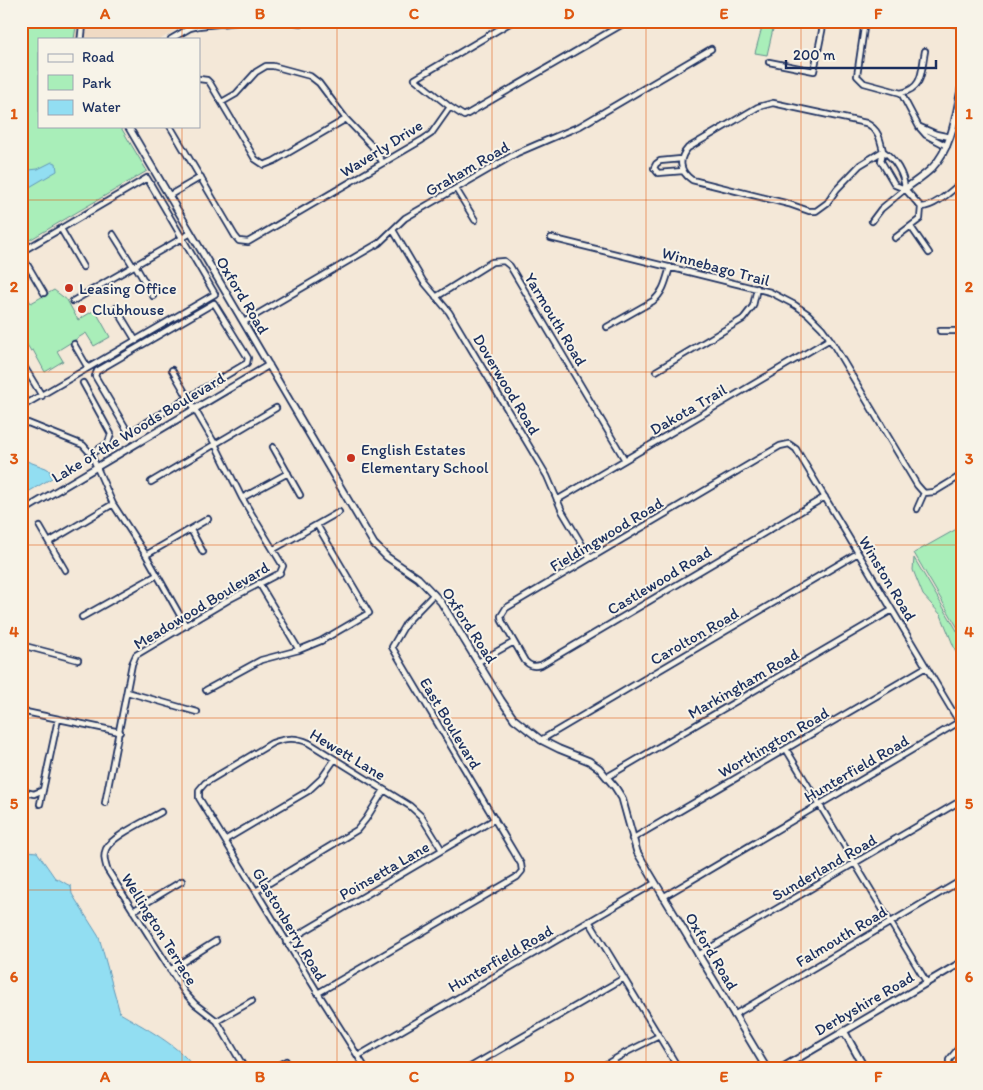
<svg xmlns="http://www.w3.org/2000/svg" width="983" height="1090" viewBox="0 0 983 1090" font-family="Itim,sans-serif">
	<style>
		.built { fill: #f0dac4 }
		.green { fill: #a9eeb9; stroke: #628e8c }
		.water { fill: #92def2; stroke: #6298b7 }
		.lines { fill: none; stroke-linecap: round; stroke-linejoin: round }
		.minor-casing { stroke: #1b2f5e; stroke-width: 8 }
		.tertiary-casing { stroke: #1b2f5e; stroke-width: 9 }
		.minor { stroke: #f7f3e8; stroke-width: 4.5 }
		.tertiary { stroke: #f7f3e8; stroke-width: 5.5 }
		.grid { fill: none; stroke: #de5710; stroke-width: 1; stroke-opacity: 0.55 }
		.poi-dot { fill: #c8321e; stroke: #f7f3e8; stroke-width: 2 }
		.labels { text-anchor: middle; stroke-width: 4; stroke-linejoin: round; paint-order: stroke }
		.street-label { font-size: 16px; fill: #1b2f5e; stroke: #f7f3e8 }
		.poi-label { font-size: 16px; fill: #1b2f5e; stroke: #f7f3e8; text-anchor: start }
		.neatline { fill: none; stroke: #de5710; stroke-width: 2 }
		.grid-label { font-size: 16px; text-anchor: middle; font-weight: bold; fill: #de5710 }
	</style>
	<rect width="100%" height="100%" fill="#f4e8d8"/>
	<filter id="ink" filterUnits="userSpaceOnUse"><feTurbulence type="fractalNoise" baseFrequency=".02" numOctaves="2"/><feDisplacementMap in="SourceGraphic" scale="10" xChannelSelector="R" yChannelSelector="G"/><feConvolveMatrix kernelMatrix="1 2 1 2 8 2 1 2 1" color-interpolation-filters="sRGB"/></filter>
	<g filter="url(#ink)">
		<path class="built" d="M77 21H204L186 24 161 39H74Z"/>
		<path class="green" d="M21 21H77L74 39H39V126H120L147 171 21 245Z
			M762 27 773 29 767 55 755 53Z
			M21 287 31 303 54 290 67 300 78 320 95 310 110 337 94 346 86 333 57 351 63 361 45 372 33 350 31 351 24 340 26 333 21 326Z
			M962 526V635L914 553Z
			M914 558 962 639V661L956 652 941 615 923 595 913 570Z"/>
		<path class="water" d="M52 162 56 163 57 171 21 192V171L38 169Z
			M21 459 46 468 49 470 52 478 28 492 24 491 21 488Z
			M21 846 27 851 37 852 55 878C62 880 65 884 71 886L72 894 99 937 120 1013C140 1025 184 1048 194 1069H21Z"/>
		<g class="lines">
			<g class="minor-casing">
				<path id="minor" d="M290 21 300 23 308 21
					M513 21 415 79 450 107 464 116 628 21
					M865 21 857 76 864 83 901 93 919 127 926 135 947 146
					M942 21 962 25
					M171 39 190 28 198 26 248 21
					M769 62 814 71 824 21
					M199 79 207 80 210 83 255 159 264 165 274 161 346 119
					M901 93C924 88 921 71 925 51
					M222 102 236 94 256 72 266 66H273L310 76 319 83 346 119 372 146 383 163
					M773 103 866 123C878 129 880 138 883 151L860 165 837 189 827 203 816 211H809L789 204 692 180C679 171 678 159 688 148L758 107Z
					M170 126 235 236 239 241 248 242 422 140 431 134 450 107
					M920 127 936 134 950 137
					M681 159 660 161 656 164 654 168 658 173 683 171
					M456 189 475 220
					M905 189C904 174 895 159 883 151L881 161 895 185 905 189 921 207C935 207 951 191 962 182
					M170 195 201 177
					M872 221 881 209 905 189
					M911 227 929 253
					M61 229 83 267
					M393 230 423 281 449 312 547 476 562 511 590 558
					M113 234 133 266
					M551 238 770 292 795 305 808 314 822 328 830 339 917 485 924 493
					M895 238 920 219 921 207
					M21 252 147 178 215 294 21 407
					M21 254 44 293
					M135 265 153 296
					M436 297 492 262 504 261 510 266 625 460
					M73 301 191 233
					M214 303 248 358 247 363 132 431 127 430 95 376 97 371Z
					M116 308 136 341
					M244 322 379 243 405 218 517 153 580 126 711 49
					M607 327 653 301C664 292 666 280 670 267
					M940 331H962
					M21 332 22 331
					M74 344 88 368
					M22 363 42 396
					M656 371 743 319 753 306 757 288
					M83 383 111 434 108 443 91 454
					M21 424 28 423 83 445 91 454 113 504 146 555 186 626
					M273 447 300 495
					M151 482 276 408
					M924 493 934 492 962 475
					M825 497 541 665C533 667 530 666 525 661L502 621 501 616 506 608 780 446 789 444 796 449 962 727
					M242 498 288 473
					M557 500 830 339
					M917 509 924 493
					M40 527 65 570
					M191 530 203 552
					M49 542 113 504
					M274 549 339 512
					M146 555 208 519
					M259 583 299 650
					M21 615V621
					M82 617 157 575
					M21 645 78 660
					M478 662 514 642
					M206 690 261 660 299 650 321 641 369 613 317 525
					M127 692 197 712
					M21 711 120 732
					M541 740 858 553
					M786 749 927 983
					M607 777 892 610
					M21 791 34 794 43 790
					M105 803 132 664 136 655 230 599 280 573 283 566 242 498 215 444 172 370
					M40 804 58 719
					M161 812C148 820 112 836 106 849 103 856 105 862 107 869L185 993 195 1004 217 1021 245 1069
					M632 839 926 667
					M225 840 308 791 321 779 335 759
					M256 891 357 830 366 819 384 790
					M663 897 959 722
					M133 911 182 881
					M589 921 679 1069
					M286 942 495 819
					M698 955 962 800
					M170 970 216 941
					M318 993 517 877 522 871 521 864 392 647 406 623 434 594
					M734 1015 962 880
					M217 1021 252 1001
					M358 1056 655 883
					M272 1069 286 1061
					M366 1069 318 993 199 798V790L205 783 272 743C285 738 296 737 309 743L410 806 421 816 442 850
					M467 1069 624 978
					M598 1069 627 1052 659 1036
					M949 1069V1060L962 1044"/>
			</g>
			<g class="tertiary-casing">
				<path id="tertiary" d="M81 39 83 21
					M128 126 374 544 387 557 418 578 441 602 501 700 514 719 541 740 559 749 589 761 599 768 615 787 622 798 637 852 767 1069
					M905 189C914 182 924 176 932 168 953 146 956 113 962 85
					M21 512 269 365
					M844 1031 865 1069
					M780 1069 962 962"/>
			</g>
			<use href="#minor" class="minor"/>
			<use href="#tertiary" class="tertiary"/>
		</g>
	</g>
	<path class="grid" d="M182 21V39M337 21V1069M492 21V1069M646 21V1069M801 21V1069M182 126V1069M21 200H962M21 372H962M21 545H962M21 718H962M21 890H962"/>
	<g class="poi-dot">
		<circle cx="69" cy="288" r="5"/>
		<circle cx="82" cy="309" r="5"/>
		<circle cx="351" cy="458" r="5"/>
	</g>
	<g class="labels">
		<g class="street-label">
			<text transform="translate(381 148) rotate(-32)" y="6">Waverly Drive</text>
			<text transform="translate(467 168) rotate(-30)" y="6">Graham Road</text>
			<text transform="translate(716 266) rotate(15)" y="6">Winnebago Trail</text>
			<text transform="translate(243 295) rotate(59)" y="6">Oxford Road</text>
			<text transform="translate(556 319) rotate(59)" y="6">Yarmouth Road</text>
			<text transform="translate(507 384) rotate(59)" y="6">Doverwood Road</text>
			<text transform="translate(688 409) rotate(-30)" y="6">Dakota Trail</text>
			<text transform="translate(138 427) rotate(-31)" y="6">Lake of the Woods Boulevard</text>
			<text transform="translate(606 534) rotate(-31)" y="6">Fieldingwood Road</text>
			<text transform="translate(888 578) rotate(59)" y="6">Winston Road</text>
			<text transform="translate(659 580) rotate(-31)" y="6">Castlewood Road</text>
			<text transform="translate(201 605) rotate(-31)" y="6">Meadowood Boulevard</text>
			<text transform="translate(470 625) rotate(57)" y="6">Oxford Road</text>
			<text transform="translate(694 636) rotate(-30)" y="6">Carolton Road</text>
			<text transform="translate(743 683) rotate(-30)" y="6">Markingham Road</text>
			<text transform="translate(451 723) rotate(59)" y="6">East Boulevard</text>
			<text transform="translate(773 742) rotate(-30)" y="6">Worthington Road</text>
			<text transform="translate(348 754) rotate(31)" y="6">Hewett Lane</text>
			<text transform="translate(856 768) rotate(-30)" y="6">Hunterfield Road</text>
			<text transform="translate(824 867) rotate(-30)" y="6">Sunderland Road</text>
			<text transform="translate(384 870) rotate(-30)" y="6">Poinsetta Lane</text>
			<text transform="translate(290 924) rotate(59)" y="6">Glastonberry Road</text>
			<text transform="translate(160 929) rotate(58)" y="6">Wellington Terrace</text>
			<text transform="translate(841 936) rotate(-31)" y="6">Falmouth Road</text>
			<text transform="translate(712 951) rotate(59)" y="6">Oxford Road</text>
			<text transform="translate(500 958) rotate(-30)" y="6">Hunterfield Road</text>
			<text transform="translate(864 1003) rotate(-30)" y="6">Derbyshire Road</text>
		</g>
		<g class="poi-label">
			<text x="79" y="294">Leasing Office</text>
			<text x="92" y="315">Clubhouse</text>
			<text x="361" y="455">English Estates<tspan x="361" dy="18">Elementary School</tspan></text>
		</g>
	</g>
	<rect width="983" height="1090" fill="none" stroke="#f7f3e8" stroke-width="55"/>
	<rect x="38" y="38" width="162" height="90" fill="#f7f3e8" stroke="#9fa5b1"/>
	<rect x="48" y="54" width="25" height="8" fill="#f7f3e8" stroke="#9fa5b1"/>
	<text x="82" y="62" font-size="15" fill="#1b2f5e">Road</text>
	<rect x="48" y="75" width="25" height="15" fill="#a9eeb9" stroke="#9fa5b1"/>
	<text x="82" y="88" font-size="15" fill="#1b2f5e">Park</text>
	<rect x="48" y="100" width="25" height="15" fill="#92def2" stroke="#9fa5b1"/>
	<text x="82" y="112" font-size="15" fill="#1b2f5e">Water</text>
	<path d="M786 60v8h150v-8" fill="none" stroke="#1b2f5e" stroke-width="2.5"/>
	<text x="793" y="60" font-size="15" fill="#1b2f5e" stroke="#f7f3e8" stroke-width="4" paint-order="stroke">200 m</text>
	<rect x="28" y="28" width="928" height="1034" class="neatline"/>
	<g class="grid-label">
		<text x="105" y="19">A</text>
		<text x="260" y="19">B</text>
		<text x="414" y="19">C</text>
		<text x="569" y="19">D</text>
		<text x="724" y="19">E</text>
		<text x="878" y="19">F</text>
		<text x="14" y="119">1</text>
		<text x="969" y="119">1</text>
		<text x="14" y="292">2</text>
		<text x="969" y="292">2</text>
		<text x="14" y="464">3</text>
		<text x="969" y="464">3</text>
		<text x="14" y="637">4</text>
		<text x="969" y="637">4</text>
		<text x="14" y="809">5</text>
		<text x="969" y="809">5</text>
		<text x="14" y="982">6</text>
		<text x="969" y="982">6</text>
		<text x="105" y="1082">A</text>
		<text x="260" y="1082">B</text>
		<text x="414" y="1082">C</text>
		<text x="569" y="1082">D</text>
		<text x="724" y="1082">E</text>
		<text x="878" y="1082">F</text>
	</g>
</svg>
